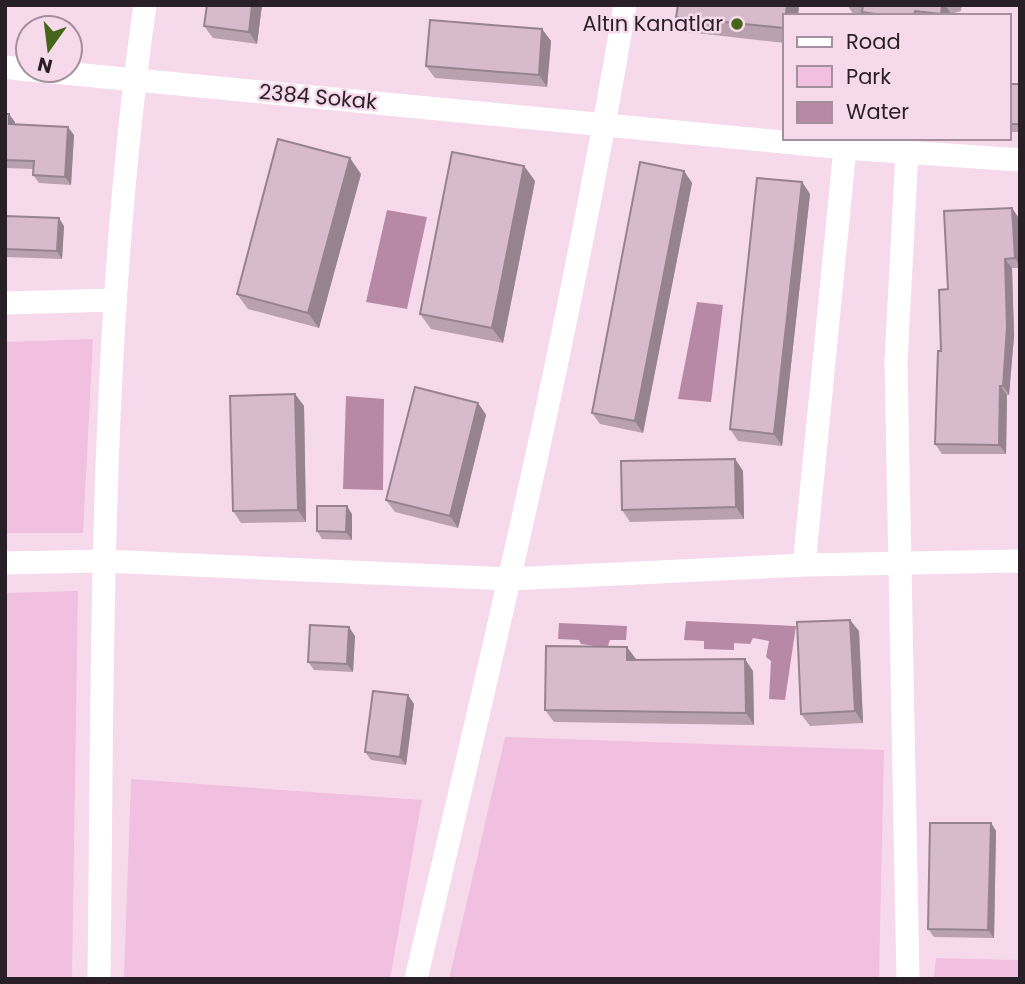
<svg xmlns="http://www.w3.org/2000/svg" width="1025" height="984" viewBox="0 0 1025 984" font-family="Poppins,sans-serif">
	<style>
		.green { fill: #f1bfdf }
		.water { fill: #b889a7 }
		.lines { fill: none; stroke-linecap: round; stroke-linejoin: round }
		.street { stroke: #fff; stroke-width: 23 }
		.wall { fill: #b9a1af }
		.shaded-wall { fill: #96838f }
		.building { fill: #d7bbcc; stroke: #96838f; stroke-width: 2 }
		.poi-dot { fill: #44651a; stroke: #f6daeb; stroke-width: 2.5 }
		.labels { text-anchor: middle; stroke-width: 5; stroke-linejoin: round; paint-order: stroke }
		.poi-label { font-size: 21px; fill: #291f26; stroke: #f6daeb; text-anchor: end }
		.street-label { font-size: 21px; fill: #291f26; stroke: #f6daeb }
	</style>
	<rect width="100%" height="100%" fill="#f6daeb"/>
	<path class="green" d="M93 339 83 533H5V342Z
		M78 591 72 979H5V593Z
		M505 737 884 750 879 979H449Z
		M131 779 422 800 390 979H124Z
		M936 958 1020 960V979H934Z"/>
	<path class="water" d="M387 210 427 217 407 309 366 302Z
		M697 302 723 305 711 402 678 399Z
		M346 396 384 399 383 490 343 489Z
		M686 621 796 626 785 700 769 699 771 661 766 657 769 641 753 638 750 644 734 643V650L704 649V641L684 640Z
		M559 623 627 626 626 640H610L607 648 581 644 579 640 558 639Z"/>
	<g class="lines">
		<path class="street" d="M5 67 28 70
			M32 70 845 148 1020 160
			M907 152 896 362 908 979
			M5 303 114 300
			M5 563 104 561 510 579 804 565 1020 561
			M804 565 845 148
			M99 979C103 654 99 327 145 5
			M416 979C492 656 570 333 625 5"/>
	</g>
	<path class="wall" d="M207 5H262L257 44 213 38 204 26Z
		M799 5 798 16H785V43L687 32 676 17Z
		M847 5H962L961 11 951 14V16H861L854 15Z
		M542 29 551 41 547 87 435 78 426 66Z
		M1009 84H1020V132H1009Z
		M5 114 15 122V125L74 135 71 185 39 183 33 175V169L5 168Z
		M524 166 535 181 503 343 431 329 420 314Z
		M684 171 692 183 643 433 600 424 592 413Z
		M361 174 319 328 248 309 237 294Z
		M802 182 810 194 782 446 738 441 730 429Z
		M1012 208 1018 217 1020 268H1012L1014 336 1009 395H1007L1006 454H942L935 444 941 351 948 289Z
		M5 216 64 226 62 259 5 257Z
		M295 394 304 406 306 522 241 523 233 511Z
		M478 403 486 415 458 528 395 512 386 500Z
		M735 459 743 471 744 519 630 522 622 510Z
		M352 514V540L322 539 317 531Z
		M859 631 863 723 810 726 801 714Z
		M355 636 353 672 314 670 308 662Z
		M636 660 753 671 754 725 554 722 545 710Z
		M408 695 414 704 406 765 371 760 365 752Z
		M991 823 996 831 994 938 934 937 928 929Z"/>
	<path class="shaded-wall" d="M252 5H262L257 44 249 32Z
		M787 5H799L798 16H786Z
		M942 5H945L951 14V16H943L941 14Z
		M542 29 551 41 547 87 539 75Z
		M9 114 15 122 14 132 9 124Z
		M68 127 74 135 71 185 65 177Z
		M350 158 361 174 319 328 308 313Z
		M524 166 535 181 503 343 492 328Z
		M684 171 692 183 643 433 635 421Z
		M802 182 810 194 782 446 774 434Z
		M1012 208 1018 217 1020 266 1015 258Z
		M59 218 64 226 62 259 57 251Z
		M1005 259 1012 268 1014 336 1009 395 1003 386Z
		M1000 386 1007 395 1006 454 999 445Z
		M295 394 304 406 306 522 298 510Z
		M478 403 486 415 458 528 450 516Z
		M735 459 743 471 744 519 736 507Z
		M347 506 352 514V540L346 532Z
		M850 620 859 631 863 723 855 711Z
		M349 627 355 636 353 672 347 664Z
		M627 647 636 659V672L627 660Z
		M745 659 753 671 754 725 746 713Z
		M408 695 414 704 406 765 400 757Z
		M991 823 996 831 994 938 988 930Z"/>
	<path class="building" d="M207 5H252L249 32 204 26Z
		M678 5H787L784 28 676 17Z
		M863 5H942L941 14 915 11 914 16H888L862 12Z
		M430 20 542 29 539 75 426 66Z
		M1009 84H1020V124H1009Z
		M5 114H9V124L68 127 65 177 33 175 34 161 5 160Z
		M278 139 350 158 308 313 237 294Z
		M452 152 524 166 492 328 420 314Z
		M640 162 684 171 635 421 592 413Z
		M757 178 802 182 774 434 730 429Z
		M1012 208 1015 258 1005 259 1007 327 1003 386H1000L999 445 935 444 938 351H941L939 290 948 289 944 211Z
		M5 216 59 218 57 251 5 249Z
		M415 387 478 403 450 516 386 500Z
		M295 394 298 510 233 511 230 396Z
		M735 459 736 507 622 510 621 461Z
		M317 506H347L346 532 317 531Z
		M850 620 855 711 801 714 797 622Z
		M310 625 349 627 347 664 308 662Z
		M546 646 627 647V660L745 659 746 713 545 710Z
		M373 691 408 695 400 757 365 752Z
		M930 823H991L988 930 928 929Z"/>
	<circle class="poi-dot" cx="737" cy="24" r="7"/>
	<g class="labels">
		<g class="poi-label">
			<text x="723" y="31">Altın Kanatlar</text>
		</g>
		<g class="street-label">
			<text transform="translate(318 97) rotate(5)" y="7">2384 Sokak</text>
		</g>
	</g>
	<rect width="1025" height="984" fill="none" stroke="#291f26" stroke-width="14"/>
	<rect x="783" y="14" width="228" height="126" fill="#f6daeb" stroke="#a48f9c" stroke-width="2"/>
	<rect x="797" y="37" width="35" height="10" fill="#ffffff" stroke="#a48f9c" stroke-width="2"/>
	<text x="846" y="49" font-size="21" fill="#291f26">Road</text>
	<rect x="797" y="66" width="35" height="21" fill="#f1bfdf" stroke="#a48f9c" stroke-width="2"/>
	<text x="846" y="84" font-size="21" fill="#291f26">Park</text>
	<rect x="797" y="102" width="35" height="21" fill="#b889a7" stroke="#a48f9c" stroke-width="2"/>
	<text x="846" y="119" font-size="21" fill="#291f26">Water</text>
	<g transform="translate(49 49) rotate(194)"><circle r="33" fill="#f6daeb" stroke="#a48f9c" stroke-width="2"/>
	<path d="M0-5L12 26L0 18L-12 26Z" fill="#44651a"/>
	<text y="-10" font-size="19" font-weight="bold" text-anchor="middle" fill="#291f26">N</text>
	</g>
</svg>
